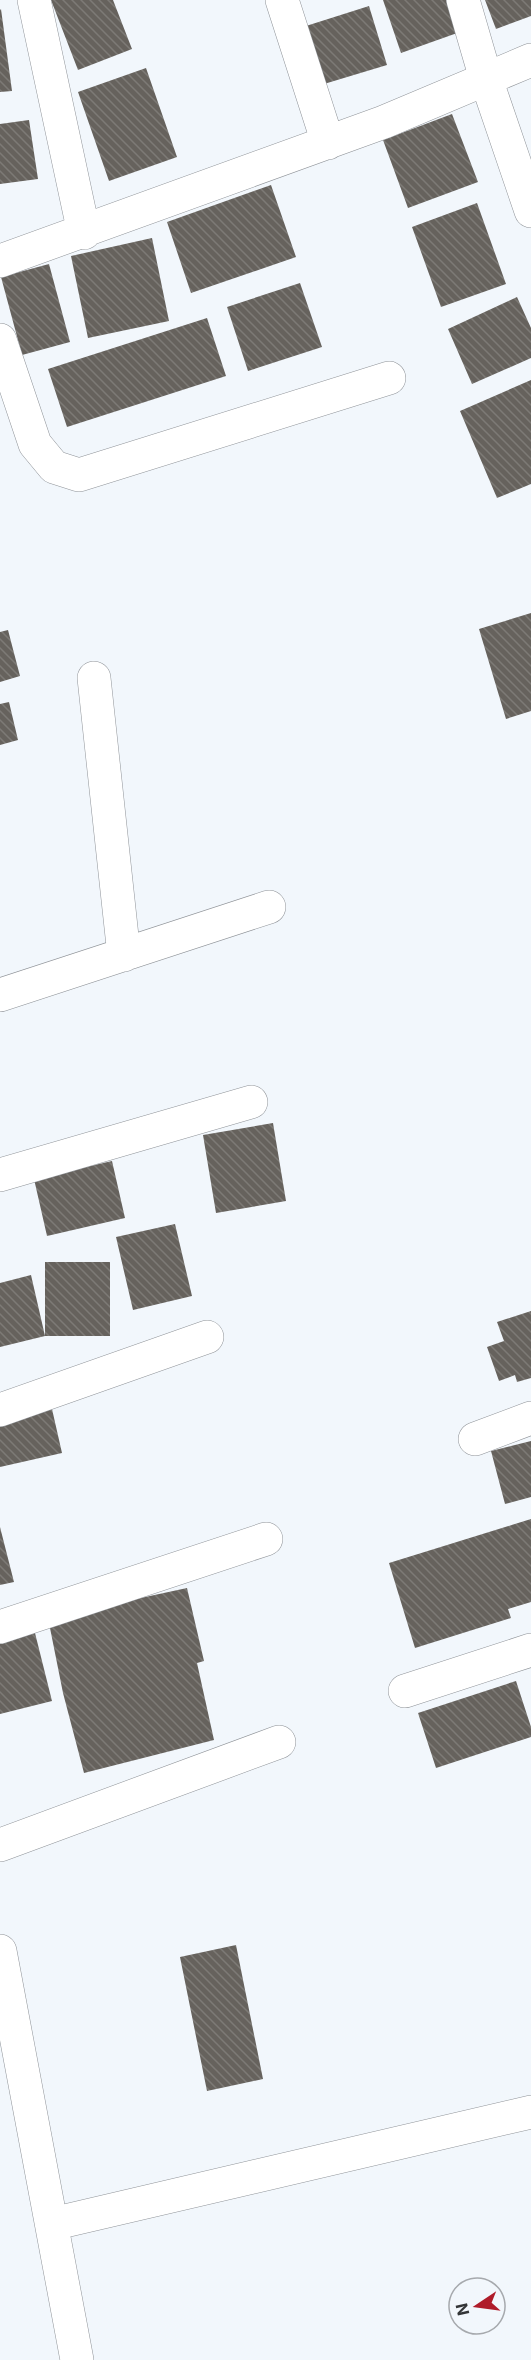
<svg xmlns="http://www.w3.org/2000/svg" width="531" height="2360" viewBox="0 0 531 2360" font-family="Inter,sans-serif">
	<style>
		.building { fill: url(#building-back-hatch) }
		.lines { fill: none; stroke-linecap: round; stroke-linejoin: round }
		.minor-casing { stroke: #909499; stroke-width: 34 }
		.minor { stroke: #fff; stroke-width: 33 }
	</style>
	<defs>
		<pattern id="building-back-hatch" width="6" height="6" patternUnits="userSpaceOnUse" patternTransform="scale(1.5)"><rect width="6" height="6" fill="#66625d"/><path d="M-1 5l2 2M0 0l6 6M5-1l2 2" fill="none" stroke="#7d7a76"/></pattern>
	</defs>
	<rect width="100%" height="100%" fill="#f2f7fc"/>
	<path class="building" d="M51 0H113L132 49 78 70Z
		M383 0H449L460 32 401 53Z
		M485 0H531V16L496 29Z
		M369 6 387 65 324 84 306 26Z
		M1 9 12 91 0 92V10Z
		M146 68 177 157 109 181 78 92Z
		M452 114 478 182 408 208 383 140Z
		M29 120 38 179 0 184V124Z
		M271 185 296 257 191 293 167 222Z
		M477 203 506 284 441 307 412 227Z
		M152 238 169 321 88 338 71 256Z
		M49 264 70 342 22 355 1 277Z
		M300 283 322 347 248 371 227 307Z
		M517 297 531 328V358L472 384 448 329Z
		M207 318 226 376 67 427 48 369Z
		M531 380V484L497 498 460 411Z
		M531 613V711L506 719 479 629Z
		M8 630 20 676 0 682V632Z
		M9 702 18 740 0 745V704Z
		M273 1123 286 1201 216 1213 203 1135Z
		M112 1161 125 1218 47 1236 34 1179Z
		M175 1224 192 1296 133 1310 116 1237Z
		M45 1262H110V1336H45L0 1347V1283L31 1275 45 1336Z
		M531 1311V1378L517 1382 515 1375 499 1381 487 1347 504 1341 497 1322Z
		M52 1409 62 1453 0 1467V1421Z
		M531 1441V1497L505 1504 491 1451Z
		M531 1519V1602L508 1609 511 1618 415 1648 389 1563Z
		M0 1527 14 1582 0 1585Z
		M187 1588 204 1661 197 1663 214 1740 84 1773 63 1693 48 1618Z
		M34 1629 52 1701 0 1714V1638Z
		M516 1681 531 1727V1737L436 1768 418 1713Z
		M236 1945 263 2079 207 2091 180 1957Z"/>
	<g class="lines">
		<g class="minor-casing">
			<path id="minor" d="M34 0 84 233
				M282 0 328 143
				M463 0 486 79 531 211
				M0 261 384 122 531 60
				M0 340 35 444 54 467 79 475 389 378
				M94 678 124 955
				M0 995 269 907
				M0 1175 251 1102
				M0 1410 207 1337
				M475 1439 531 1418
				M0 1627 266 1539
				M405 1691 531 1650
				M0 1845 279 1742
				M0 1951 77 2360
				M52 2224 531 2112"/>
		</g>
		<use href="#minor" class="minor"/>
	</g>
	<g transform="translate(477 2306) rotate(257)"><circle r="28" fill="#f2f7fc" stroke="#a6a9ad" stroke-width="1.5"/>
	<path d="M0-4.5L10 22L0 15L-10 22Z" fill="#af1c2a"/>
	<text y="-9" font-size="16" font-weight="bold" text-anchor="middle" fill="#333537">N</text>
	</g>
</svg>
